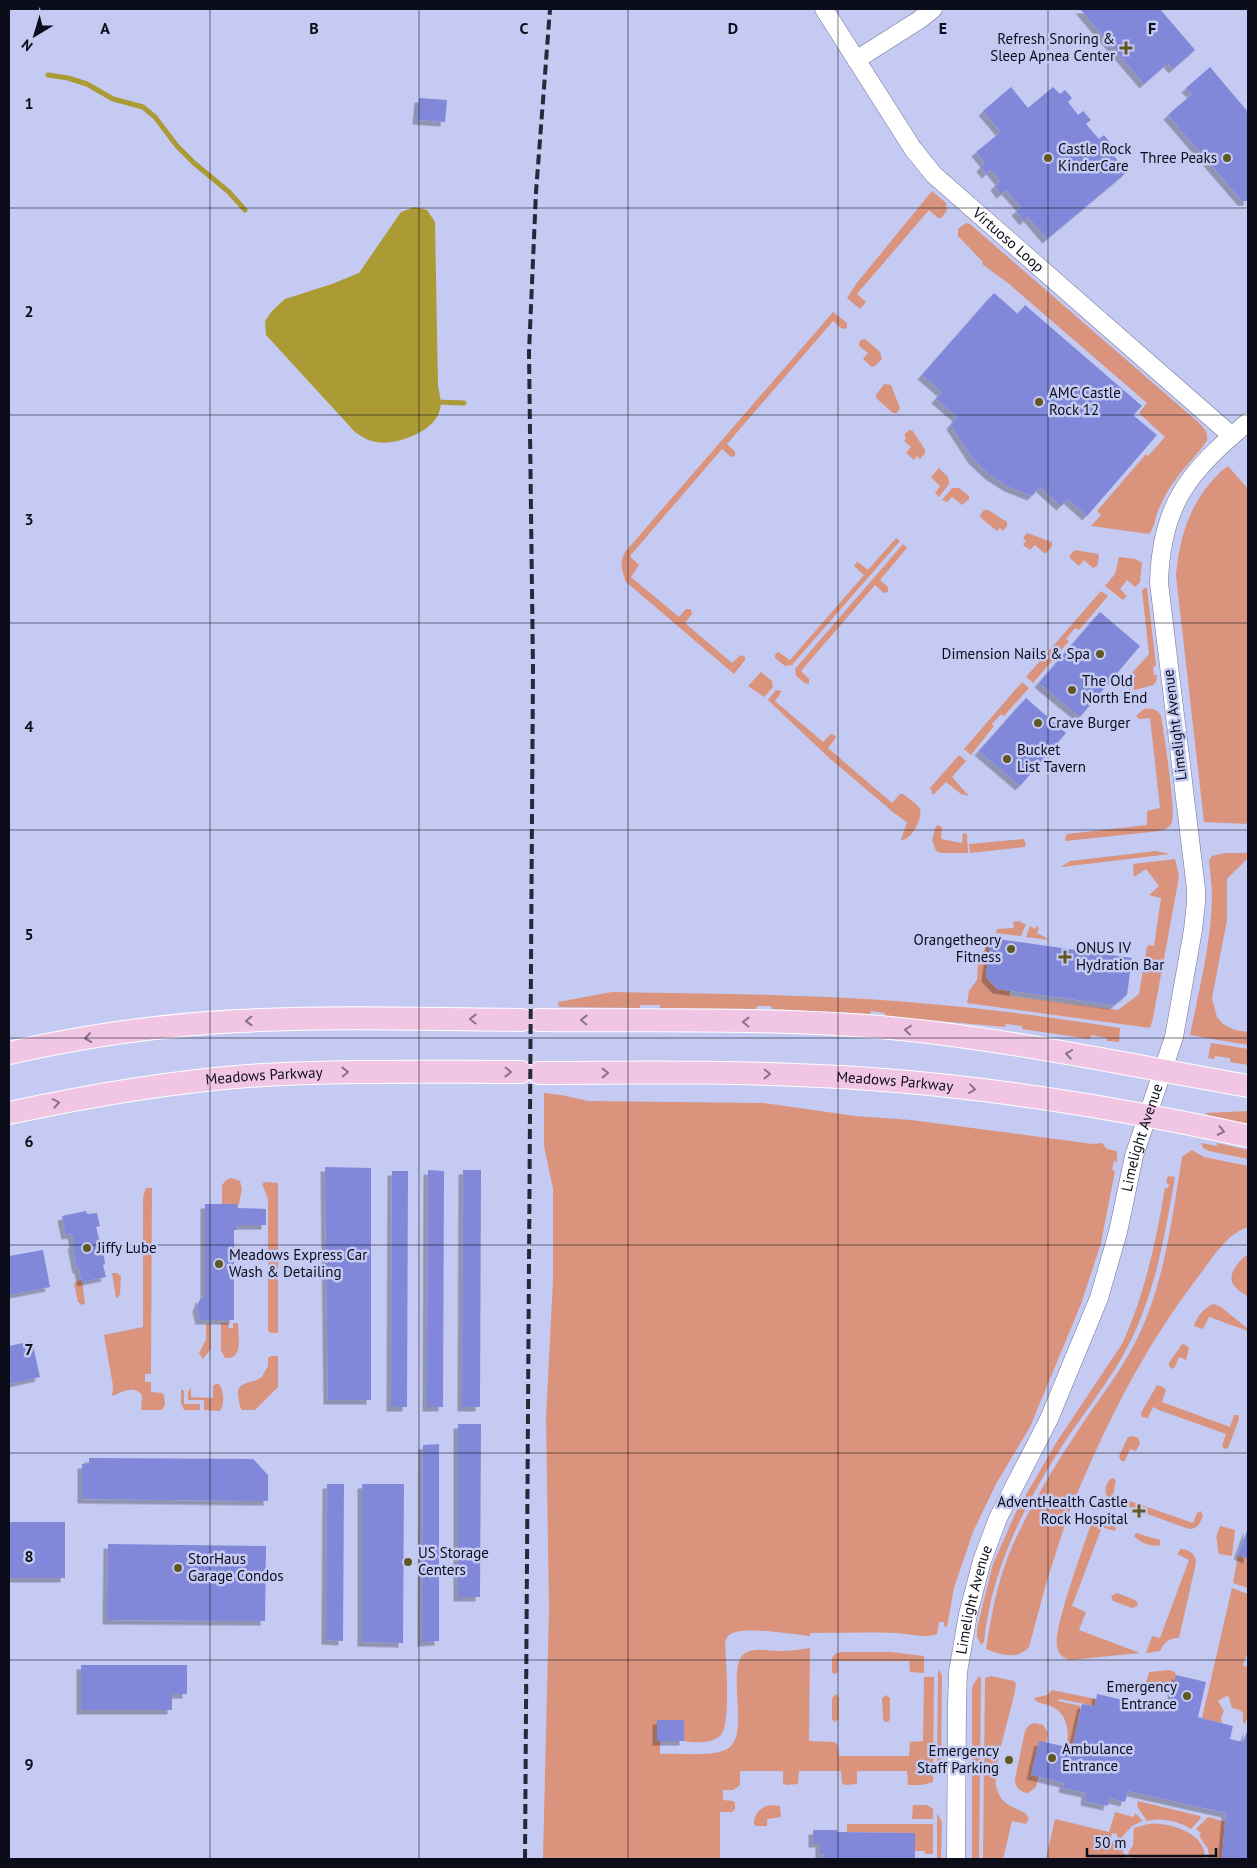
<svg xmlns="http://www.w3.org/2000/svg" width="1257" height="1868" viewBox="0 0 1257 1868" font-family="'PT Sans',sans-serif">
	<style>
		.green { fill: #da947e }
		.water { fill: #ac9a35 }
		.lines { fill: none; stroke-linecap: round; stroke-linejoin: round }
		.stream { stroke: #ac9a35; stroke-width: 5 }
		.building { fill: #8188d9; filter: url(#shadow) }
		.minor-casing { stroke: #717698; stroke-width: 19 }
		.major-casing { stroke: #fff; stroke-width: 24 }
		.minor { stroke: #fff; stroke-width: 18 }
		.major { stroke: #f1c6e4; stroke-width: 22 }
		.rail { stroke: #27293a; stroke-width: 4; stroke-dasharray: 10 5; stroke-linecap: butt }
		.oneway { stroke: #8a7389 }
		.grid { fill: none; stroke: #0c0d1a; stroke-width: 1; stroke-opacity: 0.55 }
		.poi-dot { fill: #615723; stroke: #c4caf1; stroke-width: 2 }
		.labels { text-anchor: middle; stroke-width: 5; stroke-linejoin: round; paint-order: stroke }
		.poi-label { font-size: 15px; fill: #0c0d1a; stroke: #c4caf1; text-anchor: start }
		.street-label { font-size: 15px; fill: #0c0d1a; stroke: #c4caf1 }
		.grid-label { font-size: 16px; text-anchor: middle; font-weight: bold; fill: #0c0d1a; stroke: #c4caf1; stroke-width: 5; stroke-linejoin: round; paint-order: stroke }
	</style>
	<defs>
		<filter id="shadow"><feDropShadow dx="-4.5" dy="4.5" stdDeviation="0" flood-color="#0004"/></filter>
	</defs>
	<rect width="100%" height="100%" fill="#c4caf1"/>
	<path class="green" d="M932 191 946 203 947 211 941 218H938L929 210 857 294 866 302 860 309 847 298 856 284Z
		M966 223 970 224 1199 423C1204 428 1208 432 1207 440 1206 445 1181 471 1176 479 1168 489 1162 501 1157 513 1155 520 1154 528 1149 534L1091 526 1101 515 1097 511 1146 454 1148 456 1165 437 1139 413 1147 403 1008 283 982 264 983 262 958 236V229Z
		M833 312 847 323V328L842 329 833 321 727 444 735 452V456L731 457 722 449 630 556 639 565 631 577 679 617 686 609H691L692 614 685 623 732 663 741 655 745 657V660L734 674 626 582C622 571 619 563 625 552Z
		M865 339 880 352 882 359 875 366 872 367 863 359 868 353 859 346V343L861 340Z
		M884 384 891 385 900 408 897 413H893L876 398V395Z
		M909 430 913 431 925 450V453L920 459 917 456 914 460 906 453 911 447 904 441 906 438 904 435Z
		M1228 466 1248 489V824L1204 822 1176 576C1179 543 1186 515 1206 488 1213 480 1219 472 1228 466Z
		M939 468 948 477 949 484 939 497 935 493 940 486 931 477Z
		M952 488H959L969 496V499L962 505 952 497 947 502 942 500Z
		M984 510H988L1007 522V526L1003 531 1000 528 997 531 981 518 980 515Z
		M1027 533 1052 542V546L1046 553H1044L1035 545 1030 550 1023 545 1026 541 1023 538Z
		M896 538 900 541 792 665 785 666 775 658V655L778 652 790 660 864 575 854 566 855 564 858 562 868 570Z
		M903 544 907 548 880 580 888 587V592L884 593 875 585 801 671 809 679V683L806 684 796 676 795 669Z
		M1075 550 1098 554 1099 557 1097 566 1093 568 1084 560 1079 566 1070 558V555Z
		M1119 557 1136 559 1142 563 1140 582 1135 587 1127 580 1120 589 1127 596 1123 600 1105 586 1115 574Z
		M1144 588H1147L1156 666 1153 667 1154 675H1157L1156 682 1153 685 1135 690 1125 682 1129 678 1132 680 1136 676 1132 673 1149 654 1142 591Z
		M1101 591 1108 596 1079 630 1075 628 1066 639 1069 641 1033 683 1026 677Z
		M761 672 772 681 773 687 764 697 748 686Z
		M1022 682 1029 688 1004 716 1001 714 992 724 994 726 971 755 964 749Z
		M776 690 782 691 775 701 823 742 831 734 836 736 835 739 828 748 892 803 900 794H903C907 798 919 804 920 810 923 818 911 841 901 840L907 822 894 813 827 756 768 700Z
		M1144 709C1151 708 1158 709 1161 716 1164 734 1176 811 1172 822 1170 827 1165 830 1160 831L1066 841 1065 838 1067 834 1147 825V811L1160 808 1150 718 1139 719 1136 716Z
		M959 755 966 761 952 777 969 796 961 794 946 782 933 795 930 788Z
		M938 825 942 827 941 839 962 843 963 833 967 834 968 853H941L936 851 932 840 936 826Z
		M1024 839 1026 845 1024 847 970 853 969 844Z
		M1156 851 1170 854 1061 867 1070 861Z
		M1225 853H1248V858L1227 879V920L1212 998 1217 1017 1223 1024 1235 1030 1248 1032V1045L1190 1035C1199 990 1211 944 1212 898 1212 885 1210 873 1209 860L1212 856Z
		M1175 859 1179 876 1177 888 1153 1018 1150 1028 967 1003 969 991 977 980 978 964H982L983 952 991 936 994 939H991L986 977 997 989 1010 991V996L1118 1010 1139 994 1147 947 1149 945 1154 946 1161 898 1149 895 1159 886 1146 869 1134 877 1133 864Z
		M1020 921 1021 923 1026 924 1021 936 996 933 997 929 1014 928 1013 922Z
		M1030 926 1035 929 1037 926 1039 928 1037 933 1050 940 1026 937Z
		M612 992C722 994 831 994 941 1005 1001 1010 1061 1019 1120 1028L1119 1042 1107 1041V1038L1091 1035 1090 1039 1022 1029V1026L1006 1024 1005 1027 885 1016V1013L871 1011 870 1014 772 1009 771 1006H757L756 1009 660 1008V1005H640V1008L559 1007 558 1002Z
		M1211 1043 1248 1049V1065L1230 1062V1058L1215 1056 1214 1059 1208 1058Z
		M544 1093 561 1095 588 1101 764 1103 855 1116 911 1120 1093 1144 1102 1143 1107 1149 1117 1151V1162L1114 1161 1112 1170 1115 1171 1101 1243 1081 1304 1030 1427 996 1484 973 1532 954 1588 947 1627 944 1626V1622H939L937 1634C923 1639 908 1633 894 1633 866 1632 838 1633 810 1633V1636C794 1635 738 1624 728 1636 726 1638 726 1641 725 1643 726 1660 731 1724 721 1735 712 1744 695 1743 684 1741V1720H657V1741H660V1754C679 1753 708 1757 725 1750 753 1740 724 1667 745 1653 755 1647 769 1651 779 1651 789 1651 800 1650 810 1648L809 1741 835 1742 838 1745 839 1756H909L910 1742 923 1741 924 1677H934L933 1782 922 1785H908L907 1771H857V1784L845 1785 842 1783 841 1771H799L798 1784 786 1785 783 1783V1771H740V1785L733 1790H723V1800L733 1801 735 1803V1809L732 1812H720V1859H543L549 1609 546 1418 553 1280V1189L544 1146Z
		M1248 1111V1124L1208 1115 1205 1113Z
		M1201 1143 1217 1146V1143L1248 1150V1159L1209 1151 1203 1148Z
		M1192 1150 1204 1157 1248 1166V1227C1225 1235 1213 1258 1198 1277 1141 1352 1105 1426 1069 1513L1067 1512 1064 1520 1066 1521 1046 1584 1029 1647C1018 1660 1000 1655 986 1649 991 1617 997 1584 1009 1554 1027 1511 1052 1470 1077 1432 1096 1403 1119 1374 1135 1343 1164 1286 1172 1220 1182 1157Z
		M1168 1176 1175 1177C1165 1235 1155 1295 1127 1348 1109 1382 1083 1414 1062 1446 1024 1506 991 1570 984 1642L981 1645 977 1636V1628L993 1564 1016 1512 1056 1443 1122 1344C1145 1294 1156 1241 1165 1188H1168L1169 1184 1166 1183Z
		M231 1178 240 1181 242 1189 238 1208 237 1204H222V1185L226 1180Z
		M265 1182 278 1183V1333H271L268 1331V1199L262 1184Z
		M146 1188H152L151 1374H145V1382H151V1392L162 1393 164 1395 165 1404 162 1410H141L142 1395C133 1385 123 1392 112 1396L113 1386 104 1335 143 1327V1197Z
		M1248 1254V1297C1243 1293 1236 1289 1233 1284 1227 1273 1241 1259 1248 1254Z
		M112 1273H117L121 1276 120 1294 118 1298 116 1297Z
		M82 1280 85 1304 82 1305 78 1302 74 1284 76 1281Z
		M1214 1304 1221 1307 1248 1329V1331L1209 1317 1203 1329 1194 1326C1196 1318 1205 1306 1214 1304Z
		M221 1323H228L229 1328H233V1323H238C238 1336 244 1360 225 1358L221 1350Z
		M206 1324H211V1349L203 1359 199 1353 206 1340Z
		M1182 1344 1186 1345 1189 1348 1186 1360 1179 1357 1175 1367 1172 1369 1169 1366V1363Z
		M271 1356H278V1387L255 1410H242C239 1405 239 1401 238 1394 238 1380 254 1384 262 1377L268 1366V1358Z
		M216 1384H219C224 1391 225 1403 220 1411L204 1410V1400H188V1392L191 1387V1397L213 1398V1386Z
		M1157 1385 1163 1387 1166 1390 1162 1402 1230 1427 1234 1415H1238L1239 1419 1228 1448 1225 1449 1222 1446 1226 1434 1159 1410 1153 1407 1148 1418 1142 1417 1141 1413Z
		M181 1389 184 1391V1404H200V1410H184L181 1403Z
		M1132 1436 1138 1438 1140 1443 1136 1451 1130 1449 1125 1461H1121L1119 1456 1128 1437Z
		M1112 1478 1116 1480 1113 1495 1193 1523 1197 1513 1201 1511 1203 1515C1201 1522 1198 1529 1189 1529L1111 1501C1103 1494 1104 1484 1112 1478Z
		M1102 1518 1114 1523 1116 1529 1114 1531 1102 1527 1072 1606 1086 1612 1079 1630 1140 1653 1070 1660C1063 1658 1058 1654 1057 1647 1053 1630 1083 1548 1090 1527L1093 1521Z
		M1220 1526 1235 1530 1232 1556 1219 1554C1217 1549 1218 1542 1216 1537Z
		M1136 1533 1160 1540V1545C1154 1548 1138 1542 1134 1536Z
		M1181 1549C1190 1550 1196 1554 1196 1563L1179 1638C1169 1637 1164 1643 1160 1651L1146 1653 1152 1636 1160 1638 1189 1560 1177 1554Z
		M1238 1555 1248 1559V1588L1233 1583Z
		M1232 1588 1248 1594V1651L1243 1665 1248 1668V1716L1245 1724 1243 1723V1713L1240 1710 1232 1708 1228 1695 1218 1701 1224 1711 1221 1718 1222 1723 1202 1718Z
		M1117 1593 1135 1600 1138 1603 1137 1606 1132 1608 1113 1601 1111 1596Z
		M842 1652H891L924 1656V1673L910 1672 909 1661H838V1672L834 1674 832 1672V1658L835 1654Z
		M939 1669 942 1676 941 1763H937L938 1674Z
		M1170 1670 1175 1672 1177 1677 1172 1692 1145 1687 1149 1672Z
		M979 1676 981 1679 979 1859H972V1690L973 1685Z
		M991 1676 1014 1681 1016 1684C1013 1708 990 1772 997 1790 1005 1812 1024 1806 1029 1819L1026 1824 1012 1821 1003 1859H983L985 1678Z
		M1052 1690 1096 1699 1095 1706 1059 1699 1058 1701 1081 1706 1073 1744 1067 1743C1070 1728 1065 1710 1048 1705 1042 1703 1038 1704 1034 1698L1047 1695Z
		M836 1694 839 1698V1719L835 1722 832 1719V1698Z
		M886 1695 890 1698V1719L888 1722H885L883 1719 882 1698Z
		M1034 1723 1043 1725 1048 1733 1036 1787 1028 1793C1020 1792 1015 1787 1015 1779L1025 1731 1029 1725Z
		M1138 1801 1200 1816 1201 1818 1191 1829C1178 1821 1162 1817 1147 1821L1137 1806Z
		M770 1805 780 1806 781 1817 767 1819V1826H756L754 1824C754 1814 760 1807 770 1805Z
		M913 1805H927L933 1809V1819H912Z
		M1115 1812 1134 1817 1135 1813 1143 1821 1132 1826 1121 1838 1117 1837V1834L1112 1833 1110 1842 1121 1841 1122 1850 1127 1859H1046L1055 1819 1109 1832Z
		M937 1813 942 1822 941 1859H937Z
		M1208 1817 1225 1822 1222 1859H1209L1208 1849 1199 1836 1201 1833 1196 1829Z
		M847 1824H933V1854H925V1851H915V1833L847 1832Z
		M1148 1824C1169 1822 1206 1832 1205 1859H1131L1128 1853 1133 1845 1134 1828Z"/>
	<path class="water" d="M415 207 427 210 435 222 438 386C439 392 442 402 440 409 436 432 392 448 372 441 366 440 360 435 355 432L266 335 265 321 272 311 285 299 332 284 359 273 401 212Z"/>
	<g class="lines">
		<path class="stream" d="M48 75 68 78 87 84 113 99 143 107 155 117 177 146 194 163 229 192 245 210
			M435 402 464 403"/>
	</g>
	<path class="building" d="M1080 9H1160L1195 50 1173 69 1168 63 1144 84Z
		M1210 67 1248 112V201H1242L1168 115 1192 94 1186 88Z
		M1011 87 1028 108 1053 87 1060 94 1065 90 1072 98 1068 102 1078 115 1083 111 1091 120 1086 124 1099 139 1104 135 1114 148 1110 151 1127 172 1047 239 1028 217 1024 221 1016 211 1021 207 1006 190 1001 194 995 186 1000 181 991 170 986 174 981 167 985 163 976 152 1001 132 983 111Z
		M419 98 447 100 445 122 417 120Z
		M994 293 1018 314 1025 305 1142 406 1133 415 1157 435 1087 516 1068 499 1061 506 1040 487 1032 496 1009 487 990 475 973 459 951 425 957 417 936 399 942 392 922 375Z
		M1100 612 1140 646 1080 717 1039 683Z
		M1026 698 1066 733 1020 786 979 751Z
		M991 938 1132 958 1127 995 1114 1005 997 989 986 977Z
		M325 1167 371 1168V1400H328Z
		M428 1170 444 1171 443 1407H427Z
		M463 1170H481L480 1407H462Z
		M392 1171H408L407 1407H391Z
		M205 1204H237L238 1208 266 1209V1225H238L237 1230H234V1320H200L197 1308 200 1299 205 1298Z
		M86 1211 87 1214 97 1213 100 1226 96 1227 104 1257 105 1264 103 1265 106 1277 82 1282 79 1269H77L72 1244H74L72 1234 66 1235 62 1216Z
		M43 1250 50 1287 9 1295V1256Z
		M32 1341 40 1377 9 1384V1346Z
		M458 1424H481L480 1597H458Z
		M439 1444V1641L422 1642 423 1445Z
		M89 1458 253 1459 268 1475V1501L82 1499V1464H89Z
		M327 1484H344L343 1641 326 1640Z
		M362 1484H404L403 1643 362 1642Z
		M9 1522H65V1578H9Z
		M1248 1528V1559L1238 1555Z
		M108 1544 266 1546 265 1621 107 1620Z
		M81 1665H187V1694H172V1710H81Z
		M1176 1675 1206 1682 1198 1717 1233 1726 1230 1739 1243 1742 1248 1729V1859H1222L1226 1813 1128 1791 1125 1802 1109 1798 1108 1806 1085 1801 1086 1793 1063 1788 1064 1783 1031 1775 1039 1741 1072 1748 1082 1704 1095 1706 1097 1694 1168 1710Z
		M657 1720H684V1741H657Z
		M813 1830H837V1832L915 1833V1859H823L824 1854H820V1843H813Z"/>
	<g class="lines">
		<g class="minor-casing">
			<g id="minor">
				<path id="s1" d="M824 9 913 149 934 175 1232 436"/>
				<path d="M856 60 919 20 933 9"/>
				<path id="s2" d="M956 1859 957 1703 958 1672 968 1614 982 1561 998 1518 1049 1419 1099 1298 1118 1232 1134 1156 1174 1037 1193 930 1196 902V889L1159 583C1161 503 1190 471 1248 422"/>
			</g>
		</g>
		<g class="major-casing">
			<g id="major">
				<path d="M539 1020C648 1021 758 1018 867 1026 995 1036 1122 1064 1248 1086"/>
				<path d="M9 1053C84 1036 161 1025 238 1021 332 1016 427 1019 522 1020"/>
				<path id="s3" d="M539 1073C649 1072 761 1071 871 1079 998 1088 1124 1109 1248 1136"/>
				<path id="s4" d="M9 1113C88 1096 168 1082 248 1076 339 1070 431 1072 521 1072"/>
			</g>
		</g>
		<use href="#minor" class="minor"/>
		<use href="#major" class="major"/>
		<path class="rail" d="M525 1859 533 669 529 352 536 192 550 9"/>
	</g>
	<defs><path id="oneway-chevron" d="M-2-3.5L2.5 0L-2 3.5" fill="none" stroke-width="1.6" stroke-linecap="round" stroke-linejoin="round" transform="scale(1.25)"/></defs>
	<g class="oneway">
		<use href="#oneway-chevron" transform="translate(473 1019) rotate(-179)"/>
		<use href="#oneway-chevron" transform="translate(584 1020) rotate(-179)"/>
		<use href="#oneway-chevron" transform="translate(249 1021) rotate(178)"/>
		<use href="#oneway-chevron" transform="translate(746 1022) rotate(-179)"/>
		<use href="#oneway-chevron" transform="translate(908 1030) rotate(-174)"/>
		<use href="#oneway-chevron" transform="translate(88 1038) rotate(172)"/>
		<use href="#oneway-chevron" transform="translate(1069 1054) rotate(-171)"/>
		<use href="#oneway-chevron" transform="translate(345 1072) rotate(-1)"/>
		<use href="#oneway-chevron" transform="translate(508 1072) rotate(1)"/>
		<use href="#oneway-chevron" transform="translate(605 1073)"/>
		<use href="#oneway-chevron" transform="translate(767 1074) rotate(1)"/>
		<use href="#oneway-chevron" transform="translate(972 1089) rotate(7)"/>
		<use href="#oneway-chevron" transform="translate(56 1103) rotate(-10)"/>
		<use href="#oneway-chevron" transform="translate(1221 1131) rotate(12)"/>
	</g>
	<path class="grid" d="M210 9V1859M419 9V1859M628 9V1859M838 9V1859M1048 9V1859M9 208H1248M9 415H1248M9 623H1248M9 830H1248M9 1038H1248M9 1245H1248M9 1453H1248M9 1660H1248"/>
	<g class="poi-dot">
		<path d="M1123.5 40.5h5v5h5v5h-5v5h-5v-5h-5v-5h5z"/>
		<circle cx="1048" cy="158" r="5"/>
		<circle cx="1227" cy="158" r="5"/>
		<circle cx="1039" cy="402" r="5"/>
		<circle cx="1100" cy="654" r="5"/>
		<circle cx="1072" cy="690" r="5"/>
		<circle cx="1038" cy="723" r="5"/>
		<circle cx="1007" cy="759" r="5"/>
		<circle cx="1011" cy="949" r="5"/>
		<path d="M1062.5 949.5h5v5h5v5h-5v5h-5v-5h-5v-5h5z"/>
		<circle cx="87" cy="1248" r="5"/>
		<circle cx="219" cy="1264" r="5"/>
		<path d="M1136.5 1503.5h5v5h5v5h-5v5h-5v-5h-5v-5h5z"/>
		<circle cx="408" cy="1562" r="5"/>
		<circle cx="178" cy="1568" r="5"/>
		<circle cx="1187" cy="1696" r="5"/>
		<circle cx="1052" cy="1758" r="5"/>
		<circle cx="1009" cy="1760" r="5"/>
	</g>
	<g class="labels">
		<g class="poi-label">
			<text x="1115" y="44" text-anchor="end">Refresh Snoring &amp;<tspan x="1115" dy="17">Sleep Apnea Center</tspan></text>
			<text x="1058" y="154">Castle Rock<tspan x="1058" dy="17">KinderCare</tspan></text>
			<text x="1217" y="163" text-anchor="end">Three Peaks</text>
			<text x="1049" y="398">AMC Castle<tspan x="1049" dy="17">Rock 12</tspan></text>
			<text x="1090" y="659" text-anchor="end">Dimension Nails &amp; Spa</text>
			<text x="1082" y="686">The Old<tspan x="1082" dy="17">North End</tspan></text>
			<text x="1048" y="728">Crave Burger</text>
			<text x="1017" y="755">Bucket<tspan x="1017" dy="17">List Tavern</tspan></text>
			<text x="1001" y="945" text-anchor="end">Orangetheory<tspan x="1001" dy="17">Fitness</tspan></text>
			<text x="1076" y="953">ONUS IV<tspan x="1076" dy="17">Hydration Bar</tspan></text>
			<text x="97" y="1253">Jiffy Lube</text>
			<text x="229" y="1260">Meadows Express Car<tspan x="229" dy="17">Wash &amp; Detailing</tspan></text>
			<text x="1128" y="1507" text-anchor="end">AdventHealth Castle<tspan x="1128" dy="17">Rock Hospital</tspan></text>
			<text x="418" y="1558">US Storage<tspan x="418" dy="17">Centers</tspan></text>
			<text x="188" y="1564">StorHaus<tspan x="188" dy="17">Garage Condos</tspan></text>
			<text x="1177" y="1692" text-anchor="end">Emergency<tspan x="1177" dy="17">Entrance</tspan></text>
			<text x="1062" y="1754">Ambulance<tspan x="1062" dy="17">Entrance</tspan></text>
			<text x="999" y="1756" text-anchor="end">Emergency<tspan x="999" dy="17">Staff Parking</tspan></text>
		</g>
		<g class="street-label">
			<text dy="5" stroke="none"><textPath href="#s1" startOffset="298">Virtuoso Loop</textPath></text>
			<text transform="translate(1175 725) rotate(-97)" y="5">Limelight Avenue</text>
			<text dy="5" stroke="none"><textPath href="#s4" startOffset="258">Meadows Parkway</textPath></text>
			<text dy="5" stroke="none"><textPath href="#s3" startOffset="356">Meadows Parkway</textPath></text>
			<text dy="5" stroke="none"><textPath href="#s2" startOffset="755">Limelight Avenue</textPath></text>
			<text dy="5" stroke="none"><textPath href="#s2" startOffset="261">Limelight Avenue</textPath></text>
		</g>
	</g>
	<g class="grid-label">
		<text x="105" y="34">A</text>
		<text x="314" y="34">B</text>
		<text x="524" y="34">C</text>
		<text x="733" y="34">D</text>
		<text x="943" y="34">E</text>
		<text x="1152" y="34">F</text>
		<text x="29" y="109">1</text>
		<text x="29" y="317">2</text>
		<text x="29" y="525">3</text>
		<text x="29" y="732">4</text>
		<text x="29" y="940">5</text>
		<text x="29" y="1147">6</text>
		<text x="29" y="1355">7</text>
		<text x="29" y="1562">8</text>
		<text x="29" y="1770">9</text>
	</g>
	<rect width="1257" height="1868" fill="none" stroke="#0c0d1a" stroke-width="20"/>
	<g transform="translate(35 35) rotate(218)" stroke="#c4caf1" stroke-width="4" paint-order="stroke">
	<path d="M0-4L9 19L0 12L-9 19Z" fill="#0c0d1a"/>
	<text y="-8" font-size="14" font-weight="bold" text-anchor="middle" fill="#0c0d1a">N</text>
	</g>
	<path d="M1087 1848v8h129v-8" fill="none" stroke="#0c0d1a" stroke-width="2.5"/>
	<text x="1094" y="1848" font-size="15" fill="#0c0d1a" stroke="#c4caf1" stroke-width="4" paint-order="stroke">50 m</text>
</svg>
